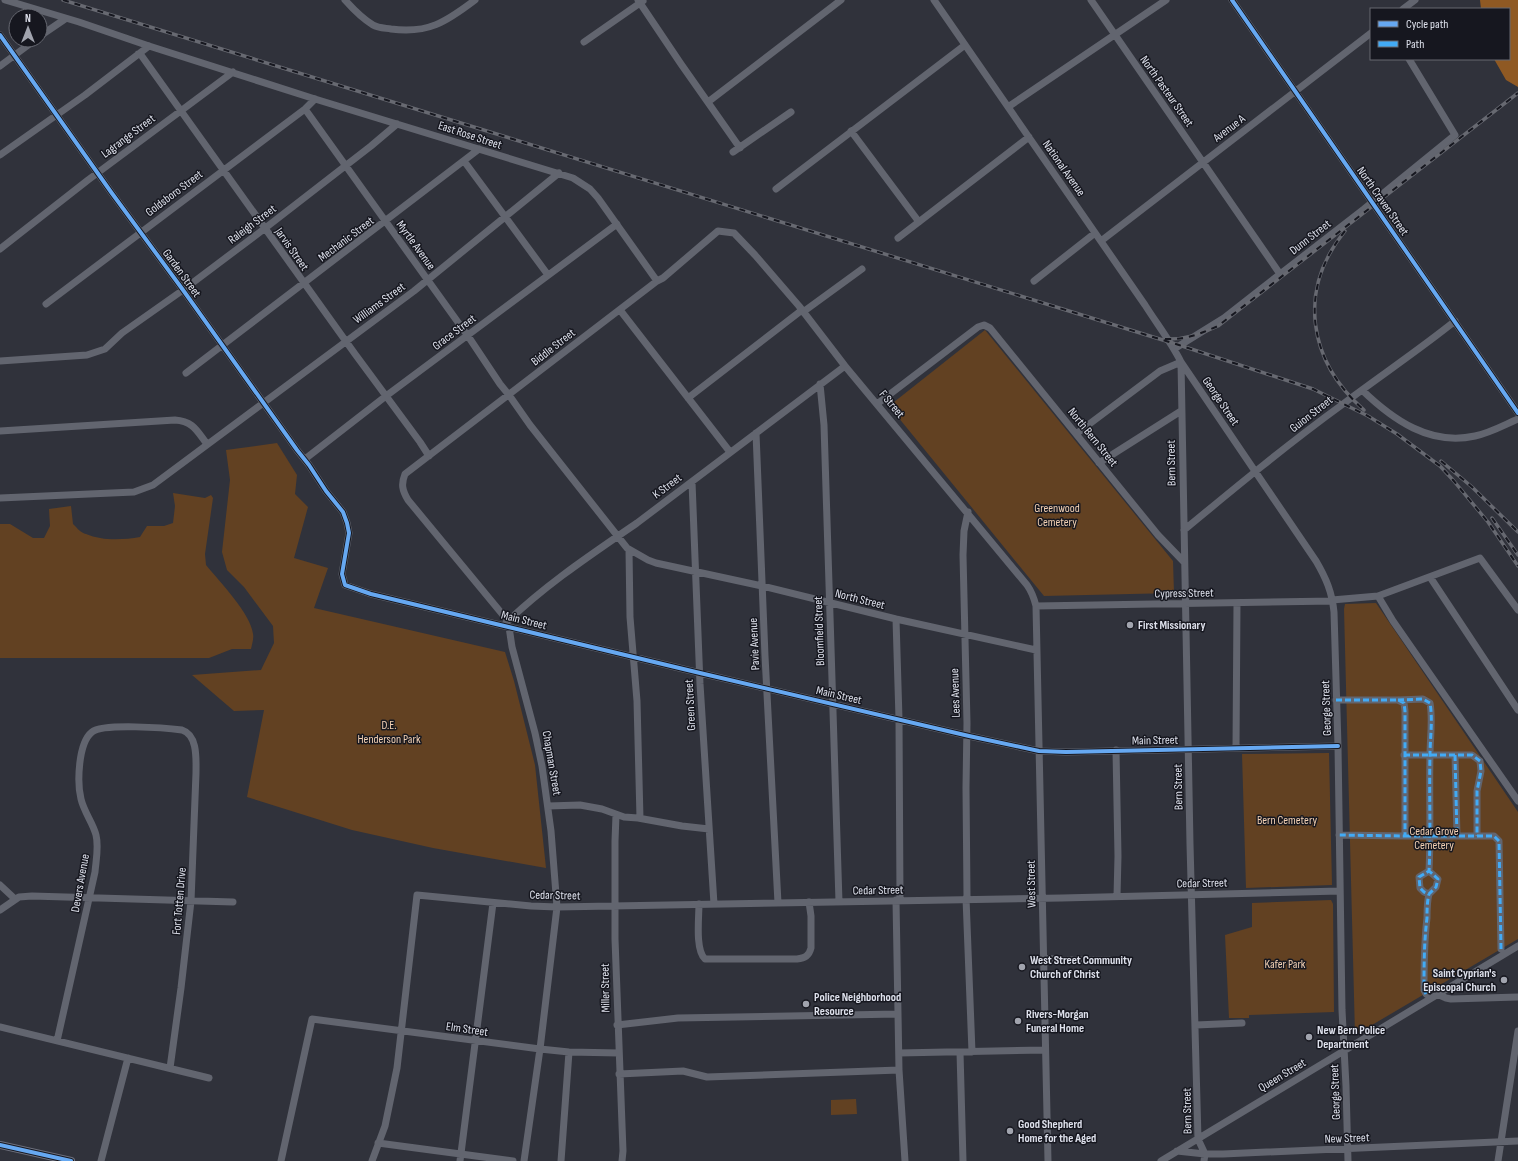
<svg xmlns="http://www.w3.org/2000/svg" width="1518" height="1161" viewBox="0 0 1518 1161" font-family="'Sofia Sans Condensed',sans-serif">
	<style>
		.green { fill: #624122 }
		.water { fill: #8f5923 }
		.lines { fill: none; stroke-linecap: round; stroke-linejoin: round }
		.minor { stroke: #62656f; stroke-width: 7 }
		.major { stroke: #6d707d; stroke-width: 8 }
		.rail-casing { stroke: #676971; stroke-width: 3.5 }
		.rail { stroke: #16171f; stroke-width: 2; stroke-dasharray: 6; stroke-linecap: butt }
		.quiet { stroke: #42abf6; stroke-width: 3; stroke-dasharray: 6 3; stroke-linecap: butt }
		.cycleway-casing { stroke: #16171f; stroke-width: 6 }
		.cycleway { stroke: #66a8f1; stroke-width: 4 }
		.poi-dot { fill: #a1a4ae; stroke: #16171f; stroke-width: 1.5 }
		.labels { text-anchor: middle; stroke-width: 3; stroke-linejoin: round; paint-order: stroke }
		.street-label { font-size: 12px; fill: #dee1ec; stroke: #16171f }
		.park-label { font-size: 12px; fill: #f3d1b4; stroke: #16171f }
		.poi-label { font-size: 12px; font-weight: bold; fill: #dee1ec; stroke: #16171f; text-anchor: start }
	</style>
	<rect width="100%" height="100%" fill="#30323b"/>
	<path class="green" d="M985 330 1173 561 1174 593 1044 596 889 406Z
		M277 443 297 475 295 494 308 507 294 558 328 568 314 608 505 652 514 681 535 765 546 868 433 848 352 830 247 797 264 710 234 711 192 675 261 670 274 643 273 626 244 587 227 570 222 552 230 480 226 450Z
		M173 493 205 498 211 495 213 498 205 554 206 565C219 581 251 614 253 634 254 638 252 644 251 649H232L209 658H0V524H10L33 538H44L50 526 49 509 71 506 73 524C77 528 81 533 86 534 102 541 123 540 140 537L147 526H164L173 523 175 506Z
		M1376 603 1518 812V939L1355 1035 1344 609 1345 604Z
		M1329 753 1332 885 1246 888 1242 754Z
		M1331 900 1333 904 1334 1012 1249 1015V1018H1229L1225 935 1252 927V903Z
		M856 1099 857 1114 831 1115V1100Z"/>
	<path class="water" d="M1480 0H1518V87L1506 80 1494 59H1509V9H1481Z"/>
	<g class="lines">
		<path class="minor" d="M5 0 79 22 149 46 315 99 573 178 590 189 598 198 657 281
			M345 0C353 9 363 19 373 25 378 28 385 28 391 29 428 34 446 22 475 0
			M638 0 681 64 740 148
			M934 0 1145 305C1157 324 1171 342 1181 362L1316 561C1326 578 1332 592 1334 612L1338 746 1342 1010 1346 1086 1348 1161
			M1091 0 1280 274
			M1232 0 1518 413
			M1403 9 1415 0
			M0 35 111 192 183 290 297 450 309 465 326 491 343 512 347 523 349 533 342 574 345 585 371 594 700 673 969 736 1039 751 1066 752 1338 746
			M40 36 65 19
			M584 42 643 1
			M138 54 141 55 355 354 420 442 429 456
			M0 66 35 40
			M708 102 841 0
			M1008 107 1166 0
			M305 109 470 339 500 384 509 395 530 425 627 548 648 560 656 563 762 586 896 619 1036 650
			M851 131 919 222
			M733 152 791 112
			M0 155 85 95 149 46
			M464 161 548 275
			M776 189 965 45
			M898 238 1029 137
			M1101 241 1371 33
			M0 249 88 180 233 72
			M1034 281 1095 233
			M46 304C133 239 219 174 305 109L315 99
			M620 310 730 452
			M803 312 862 269
			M1174 349 1224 318 1261 289 1364 209 1455 135 1409 59
			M0 361 87 355 105 349 122 333 183 290 264 229 371 146 397 124
			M186 373 479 149
			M820 384 824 425 839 902
			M1362 390C1393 420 1430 446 1475 436 1490 433 1504 425 1518 419
			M688 398 802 310
			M877 404 978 327 984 325 990 328 1158 535 1184 562
			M0 431 175 420C193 421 197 431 207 444
			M756 433 765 656 778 903
			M1076 434 1160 371 1181 362 1190 844 1198 1139 1205 1154 1204 1161
			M305 459 386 396 617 224
			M1099 463 1181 411
			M692 482 700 684 714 904
			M0 498 134 492 153 485 414 291 559 173
			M968 512 964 531 963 555 967 723 966 788 967 896 966 898 972 1052
			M1184 530C1236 487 1288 444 1343 404 1380 376 1419 350 1455 321
			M629 550 630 617 637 701 640 818
			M1430 577 1518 710
			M1378 596 1393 621 1518 801
			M1332 600 1378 596 1480 558 1518 610
			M1036 606 1333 601
			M896 619 899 719 900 900
			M508 621 408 500C402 490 401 484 405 474L657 281 663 278 718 231 734 233 755 255 799 306 845 366 1027 585C1032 592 1034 598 1036 606L1048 1161
			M505 624C545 585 592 554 637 523L845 366
			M509 627 512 647 535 733 542 766 551 831 557 907 540 1049 524 1161
			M1336 700H1398L1404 703 1405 711V836L1339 835
			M1399 700 1423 699 1430 703C1433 720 1430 738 1430 755 1429 794 1431 833 1429 871L1419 877 1420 888 1424 892 1429 894 1436 887 1438 879 1429 871
			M1236 748 1237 603
			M1116 750 1118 856 1117 896
			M1404 755H1472L1480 761 1481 771 1477 791V836
			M1455 755 1457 836
			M548 806 580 805 602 809 624 817 638 818 682 826 709 829
			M616 815 615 841V939L623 1151 622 1161
			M1405 836H1494L1499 841 1501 949
			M0 885 15 899
			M896 900 899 1070 905 1161
			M699 904C699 917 695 950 705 959H797C805 958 809 956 811 948V916L809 902
			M0 910 19 897 32 896 233 902
			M1043 958 1065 960H1110
			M1426 994 1424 990C1424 966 1424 942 1427 918 1427 910 1427 902 1429 894
			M1437 994 1446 998 1451 999 1518 997
			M617 1025 678 1018 898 1014
			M1196 1025 1242 1023
			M0 1027 209 1078
			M57 1041 95 872C96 860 99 847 96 835 93 823 84 812 81 799 77 783 78 743 92 732 103 723 167 728 182 730 198 735 196 760 196 773L191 901 181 988 170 1068
			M960 1052 963 1161
			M899 1053 1045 1050
			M619 1074 683 1071 707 1077 899 1070
			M378 1143 513 1161
			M1177 1151 1205 1154H1223L1518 1141
			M101 1161 128 1058
			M281 1161 312 1019 540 1049 569 1052 619 1053
			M372 1161 385 1126 397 1068 417 895 531 906 557 907 1062 898 1340 891
			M460 1161 493 903
			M561 1161 569 1052
			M1161 1161 1518 946
			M1498 1161 1518 1031"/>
		<path class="major" d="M0 1145 71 1161"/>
		<g class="rail-casing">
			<path id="rail" d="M63 0 1179 345 1313 389 1368 416 1397 434 1440 466 1453 480 1488 522 1518 566
				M1345 231C1297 290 1308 361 1364 410
				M1165 339C1185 340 1200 334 1218 326L1518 93
				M1441 461 1472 487 1518 532
				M1492 518 1518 555"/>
		</g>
		<use href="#rail" class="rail"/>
		<path class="quiet" d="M1336 700H1398L1404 703 1405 711V836L1339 835
			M1398 700 1423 699 1430 703C1433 720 1430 738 1430 755 1429 794 1431 833 1429 871L1419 877 1420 888 1424 892 1429 894 1436 887 1438 879 1429 871
			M1404 755H1472L1480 761 1481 771 1477 791V836
			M1455 755 1457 836
			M1405 836H1494L1499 841 1501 949
			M1426 994 1424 990C1424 966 1424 942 1427 918 1427 910 1427 902 1429 894"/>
		<g class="cycleway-casing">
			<path id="cycleway" d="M1232 0 1518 413
				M0 35 111 192 183 290 297 450 309 465 326 491 343 512 347 523 349 533 342 574 345 585 371 594 700 673 969 736 1039 751 1066 752 1338 746
				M0 1145 71 1161"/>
		</g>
		<use href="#cycleway" class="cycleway"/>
	</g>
	<g class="poi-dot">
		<circle cx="1130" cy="625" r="4"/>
		<circle cx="1022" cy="967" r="4"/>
		<circle cx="1504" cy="980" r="4"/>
		<circle cx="806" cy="1004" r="4"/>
		<circle cx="1018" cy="1021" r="4"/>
		<circle cx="1309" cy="1037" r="4"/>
		<circle cx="1010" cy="1131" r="4"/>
	</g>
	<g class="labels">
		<g class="street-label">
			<text transform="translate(1167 91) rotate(55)" y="4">North Pasteur Street</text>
			<text transform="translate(1229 128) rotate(-37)" y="4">Avenue A</text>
			<text transform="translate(470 135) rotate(18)" y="4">East Rose Street</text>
			<text transform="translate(128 136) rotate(-37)" y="4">Lagrange Street</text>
			<text transform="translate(1064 168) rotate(55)" y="4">National Avenue</text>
			<text transform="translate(174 193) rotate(-37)" y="4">Goldsboro Street</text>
			<text transform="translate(1383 201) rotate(55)" y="4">North Craven Street</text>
			<text transform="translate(252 224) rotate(-37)" y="4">Raleigh Street</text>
			<text transform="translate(1310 237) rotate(-38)" y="4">Dunn Street</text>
			<text transform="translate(346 239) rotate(-37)" y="4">Mechanic Street</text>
			<text transform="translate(416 245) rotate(54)" y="4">Myrtle Avenue</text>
			<text transform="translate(292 249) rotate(55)" y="4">Jarvis Street</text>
			<text transform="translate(182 273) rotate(54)" y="4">Garden Street</text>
			<text transform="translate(379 303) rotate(-36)" y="4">Williams Street</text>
			<text transform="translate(454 332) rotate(-37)" y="4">Grace Street</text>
			<text transform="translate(553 347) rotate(-38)" y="4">Biddle Street</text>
			<text transform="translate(1221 401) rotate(56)" y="4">George Street</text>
			<text transform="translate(892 404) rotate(50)" y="4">F Street</text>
			<text transform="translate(1311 414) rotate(-38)" y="4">Guion Street</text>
			<text transform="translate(1093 437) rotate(51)" y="4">North Bern Street</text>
			<text transform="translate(1171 463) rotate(-91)" y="4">Bern Street</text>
			<text transform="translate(667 486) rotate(-37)" y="4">K Street</text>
			<text transform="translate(1184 593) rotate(-1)" y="4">Cypress Street</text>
			<text transform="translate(860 599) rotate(14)" y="4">North Street</text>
			<text transform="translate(524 620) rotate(14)" y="4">Main Street</text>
			<text transform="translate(819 631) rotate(-92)" y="4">Bloomfield Street</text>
			<text transform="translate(754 644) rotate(-93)" y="4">Pavie Avenue</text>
			<text transform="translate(955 693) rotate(-92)" y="4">Lees Avenue</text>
			<text transform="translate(839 695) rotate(13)" y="4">Main Street</text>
			<text transform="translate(690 705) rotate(-93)" y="4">Green Street</text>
			<text transform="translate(1326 708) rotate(-92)" y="4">George Street</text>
			<text transform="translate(1155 740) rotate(-1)" y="4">Main Street</text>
			<text transform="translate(552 763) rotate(80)" y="4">Chapman Street</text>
			<text transform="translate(1178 787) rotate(-91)" y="4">Bern Street</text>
			<text transform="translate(80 883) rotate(-80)" y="4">Devers Avenue</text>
			<text transform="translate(1202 883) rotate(-1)" y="4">Cedar Street</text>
			<text transform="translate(1031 884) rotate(-91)" y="4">West Street</text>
			<text transform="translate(878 890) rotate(-1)" y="4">Cedar Street</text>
			<text transform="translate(555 895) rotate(1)" y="4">Cedar Street</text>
			<text transform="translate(179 901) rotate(-85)" y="4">Fort Totten Drive</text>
			<text transform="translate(605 988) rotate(-91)" y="4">Miller Street</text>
			<text transform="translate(467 1029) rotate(8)" y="4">Elm Street</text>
			<text transform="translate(1282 1075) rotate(-31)" y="4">Queen Street</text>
			<text transform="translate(1335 1092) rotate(-92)" y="4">George Street</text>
			<text transform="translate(1187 1111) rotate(-91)" y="4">Bern Street</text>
			<text transform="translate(1347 1138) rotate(-2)" y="4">New Street</text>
		</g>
		<g class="park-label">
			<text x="1057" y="512">Greenwood<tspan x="1057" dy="14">Cemetery</tspan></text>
			<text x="389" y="729">D.E.<tspan x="389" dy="14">Henderson Park</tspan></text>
			<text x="1287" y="824">Bern Cemetery</text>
			<text x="1434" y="835">Cedar Grove<tspan x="1434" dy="14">Cemetery</tspan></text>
			<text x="1285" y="968">Kafer Park</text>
		</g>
		<g class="poi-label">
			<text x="1138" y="629">First Missionary</text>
			<text x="1030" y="964">West Street Community<tspan x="1030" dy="14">Church of Christ</tspan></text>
			<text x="1496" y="977" text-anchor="end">Saint Cyprian's<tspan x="1496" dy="14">Episcopal Church</tspan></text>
			<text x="814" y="1001">Police Neighborhood<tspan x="814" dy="14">Resource</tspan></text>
			<text x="1026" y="1018">Rivers-Morgan<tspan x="1026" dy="14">Funeral Home</tspan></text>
			<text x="1317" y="1034">New Bern Police<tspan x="1317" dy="14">Department</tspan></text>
			<text x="1018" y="1128">Good Shepherd<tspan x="1018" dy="14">Home for the Aged</tspan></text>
		</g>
	</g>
	<rect x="1370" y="8" width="140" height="52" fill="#16171f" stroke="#666871"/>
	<rect x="1378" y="21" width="20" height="6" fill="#66a8f1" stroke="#666871"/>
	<text x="1406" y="28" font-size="12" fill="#dee1ec">Cycle path</text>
	<rect x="1378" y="41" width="20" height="6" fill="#42abf6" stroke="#666871"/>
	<text x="1406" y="48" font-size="12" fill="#dee1ec">Path</text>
	<g transform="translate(28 28)"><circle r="19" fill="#16171f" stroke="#666871"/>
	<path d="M0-3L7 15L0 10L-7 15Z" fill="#a1a4ae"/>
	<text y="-6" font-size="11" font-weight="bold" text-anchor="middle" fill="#dee1ec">N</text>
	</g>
</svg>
